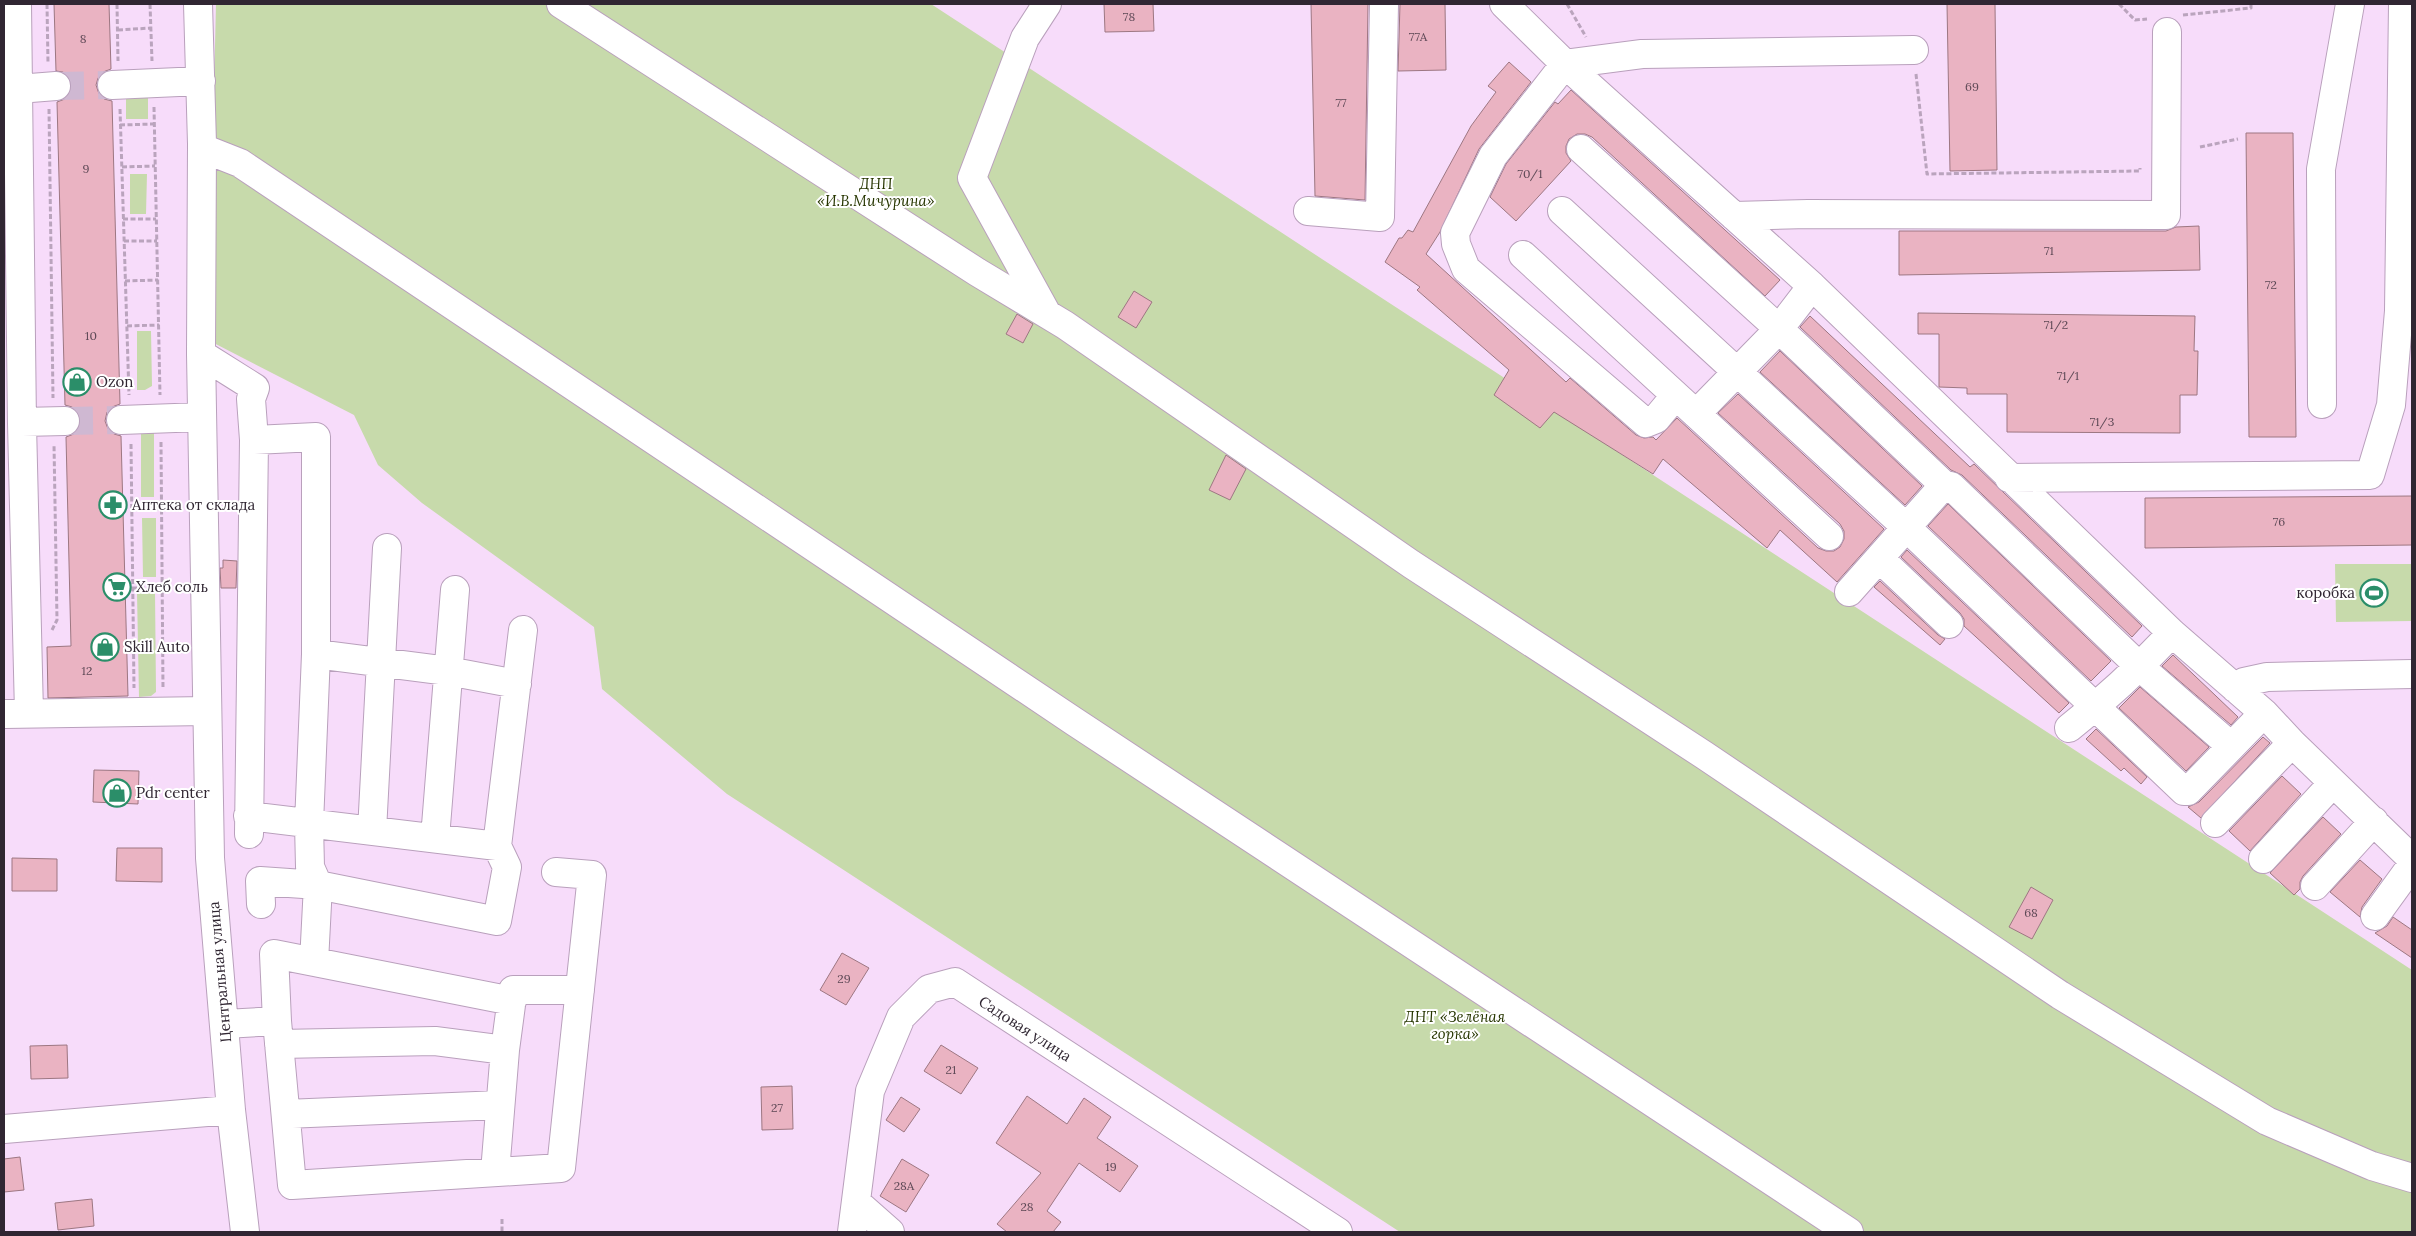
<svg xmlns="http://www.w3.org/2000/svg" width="2416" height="1236" viewBox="0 0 2416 1236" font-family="Lora,serif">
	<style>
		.green { fill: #c7daab }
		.building { fill: #eab3c2; stroke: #9d7782 }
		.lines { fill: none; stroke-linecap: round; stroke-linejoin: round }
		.minor-tunnel { stroke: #cfb8d2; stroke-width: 28; stroke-dasharray: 28 14; stroke-linecap: butt }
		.minor-casing { stroke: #b9a0bc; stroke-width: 30 }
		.path { stroke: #baa4bd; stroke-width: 3; stroke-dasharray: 5 2.5; stroke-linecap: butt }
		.minor { stroke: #fff; stroke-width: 28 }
		.labels { text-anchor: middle; stroke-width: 4; stroke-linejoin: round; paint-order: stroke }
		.number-label { font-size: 12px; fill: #5e4956 }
		.park-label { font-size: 15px; font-style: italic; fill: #273600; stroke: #fff }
		.poi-label { font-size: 15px; fill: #302632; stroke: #fff; text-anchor: start }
		.street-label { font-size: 15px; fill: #302632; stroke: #fff }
	</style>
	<rect width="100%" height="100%" fill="#f7dcfa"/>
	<path class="green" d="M216 4H931L2412 970V1232H1400L727 794 602 689 594 627 422 503 378 465 354 415 208 340Z
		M148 92V119H126V93Z
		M130 174H147L146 214H130Z
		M137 331H151L152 386 145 390H137Z
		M141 428H154V497H141Z
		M142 518H156V577H143Z
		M2335 564H2412V621L2336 622Z
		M155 592 156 692 151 696 139 697 137 593Z"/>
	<path class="building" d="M54 4H109L111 69 103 72 98 78 96 85 99 94 104 99 112 101 120 404 112 407 107 412 105 421 108 429 114 434 121 436 128 696 48 698 47 647 71 646 66 437 74 434 78 429 81 421 78 412 72 407 65 405 57 102 65 99 70 93 72 85 69 77 63 72 56 71Z
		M1104 4H1153L1154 31 1105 32Z
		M1311 4H1368L1365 200 1315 196Z
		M1400 4H1445L1446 70 1398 71Z
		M1947 4H1995L1997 170 1950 171Z
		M1509 62 1531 82 1479 149 1440 232 1426 254 1566 382 1570 378 1636 435 1644 438 1653 437 1656 440 1677 418 1818 548 1826 551H1834L1840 547 1844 539V531L1840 524 1718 413 1738 394 1884 529 1837 582 1780 530 1767 548 1663 459 1653 474 1554 412 1540 428 1494 395 1509 370 1417 290 1420 287 1385 262 1399 238H1402L1408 230 1413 232 1471 126 1496 92 1488 86Z
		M1571 90 1780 280 1765 296 1592 137 1585 134H1577L1569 139 1566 146V153L1571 161 1516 221 1490 197 1506 164 1555 102 1558 104Z
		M2246 133H2293L2296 437H2249Z
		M2199 226 2200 270 1899 275V231H2166L2176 227Z
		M1134 291 1152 302 1136 328 1118 317Z
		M1918 313 2195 316 2194 351H2198L2197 395H2180V433L2007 432V394H1967V388L1939 387V334H1918Z
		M1017 314 1033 324 1023 343 1006 334Z
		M1810 316 1970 467 1974 464 2142 626 2132 637 1962 475 1951 470 1800 327Z
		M1780 351 1922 486 1905 505 1760 372Z
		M1226 455 1246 469 1230 500 1209 490Z
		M2412 496V545L2145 548V498Z
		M1948 504 2111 661 2091 681 1928 526Z
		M1907 550 2069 703 2059 713 1964 626V619L1960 613 1901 557Z
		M223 560 237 561 236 588H221L220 568H223Z
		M1880 581 1938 635 1945 639 1940 645 1874 587Z
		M2173 655 2238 717 2231 725 2162 666Z
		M2140 687 2209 747 2186 771 2119 708Z
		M2096 729 2147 777 2141 784 2124 768 2121 771 2086 739Z
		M2263 737 2270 743 2201 818 2188 807 2199 802Z
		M94 770 139 771 138 804 93 802Z
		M2282 776 2301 794 2250 851 2229 831Z
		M2323 817 2341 834 2303 876 2300 882V889L2294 895 2270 873Z
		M117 848H162V882L116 881Z
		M12 858 57 859V891H12Z
		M2360 860 2382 879 2362 907 2360 917 2330 892Z
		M2031 887 2053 900 2032 939 2009 927Z
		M2393 917 2412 930V958L2375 933 2387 926Z
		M842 953 869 968 846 1005 820 990Z
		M67 1045 68 1078 31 1079 30 1046Z
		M941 1045 978 1068 961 1094 924 1071Z
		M792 1086 793 1129 762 1130 761 1087Z
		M1027 1096 1067 1124 1084 1098 1111 1117 1097 1138 1138 1166 1120 1192 1079 1163 1047 1211 1061 1222 1053 1232H1007L997 1224 1041 1173 996 1143Z
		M901 1097 920 1109 904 1132 886 1120Z
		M20 1157 24 1190 4 1192V1159Z
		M902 1159 929 1175 906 1212 880 1196Z
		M92 1199 94 1226 58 1230 55 1203Z"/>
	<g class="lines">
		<path class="minor-tunnel" d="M56 86 112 85
			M65 421 121 420"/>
		<g class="minor-casing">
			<path id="minor" d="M17 4 22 424 29 713
				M198 4 202 144 201 354 210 858 231 1110 245 1232
				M561 4 977 272 1065 325 1411 564 1704 755 2060 995 2267 1121 2372 1166 2412 1178
				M1504 4 1565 64 1812 286 2172 633 2264 713 2292 743 2412 859
				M112 85 201 81
				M18 89 56 86
				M202 148 240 163 1075 722 1849 1232
				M1581 149 1779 329 1944 485 1951 486 2140 667 2231 746
				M1308 211 1380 217 1384 4
				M1562 211 1907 528 2184 791H2188L2264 713
				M1734 216 1808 214 2166 215 2167 32
				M1523 255 1829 536
				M1047 314 972 178 1025 38 1047 4
				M201 354 255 388 251 399 254 440 249 834
				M1675 396 1656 419 1646 423 1466 269 1456 244 1455 233 1493 156 1565 64 1642 54 1914 50
				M2322 404 2321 169 2350 4
				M1696 414 1779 329 1812 286
				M121 420 202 417
				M22 422 65 421
				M254 440 316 437V654L309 824 310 867 318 885 314 962
				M2009 478 2370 475 2391 405 2399 311 2403 4
				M1880 559 1949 624
				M1849 592 1944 485
				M316 654 448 671 517 684
				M2235 688 2244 682 2267 677 2412 674
				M4 714 207 711
				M2069 728C2106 699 2140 667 2172 633
				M248 816 497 846
				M2215 823 2292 743
				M372 831 387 548
				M435 838 455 590
				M2263 859 2333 783
				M2315 886 2374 821
				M261 904 260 881 318 885 497 921 507 867 497 846 523 630
				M2375 916 2412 865
				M277 1021 274 954 512 1001
				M225 1024 277 1021 292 1185 561 1168 592 875 556 872
				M279 1044 435 1041 505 1050 495 1172
				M505 1050 513 990H580
				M286 1114 500 1105
				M4 1129 231 1110
				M856 1202 890 1232
				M852 1232 870 1091 901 1017 929 989 955 982 1338 1232"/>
		</g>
		<path class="path" d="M47 4 48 63
			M117 4 118 61
			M150 4 152 61
			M1567 4 1586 37
			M2119 4 2135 20 2147 19
			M2183 15 2251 8V4
			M118 30 151 28
			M1916 74 1927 174 2140 171V168
			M154 107 160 395
			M49 109 53 398
			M120 109 129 395
			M120 125 154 124
			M2200 147 2238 139
			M122 167 155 166
			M123 219H156
			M124 241H157
			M125 281 158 280
			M127 326 159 325
			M161 442 163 688
			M131 444 134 688
			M131 509H163
			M132 588H163
			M52 630 57 620 54 444
			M502 1219V1232"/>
		<use href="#minor" class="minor"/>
	</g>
	<defs>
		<g id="shop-ring" transform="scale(1.4375)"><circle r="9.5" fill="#fff" stroke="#2b8e69" stroke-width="1.5"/><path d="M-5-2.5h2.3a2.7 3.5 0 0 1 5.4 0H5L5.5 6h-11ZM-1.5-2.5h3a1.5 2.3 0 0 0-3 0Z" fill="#2b8e69"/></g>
		<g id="pharmacy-ring" transform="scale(1.4375)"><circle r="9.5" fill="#fff" stroke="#2b8e69" stroke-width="1.5"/><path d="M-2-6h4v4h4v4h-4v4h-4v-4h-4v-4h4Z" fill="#2b8e69"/></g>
		<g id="supermarket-ring" transform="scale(1.4375)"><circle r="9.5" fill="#fff" stroke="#2b8e69" stroke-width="1.5"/><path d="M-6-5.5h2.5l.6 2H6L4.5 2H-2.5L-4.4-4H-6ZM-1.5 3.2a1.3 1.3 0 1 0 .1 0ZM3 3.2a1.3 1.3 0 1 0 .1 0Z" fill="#2b8e69"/></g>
		<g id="stadium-ring" transform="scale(1.4375)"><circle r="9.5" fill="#fff" stroke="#2b8e69" stroke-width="1.5"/><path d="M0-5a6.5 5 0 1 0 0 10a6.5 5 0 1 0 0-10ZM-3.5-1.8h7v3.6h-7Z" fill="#2b8e69"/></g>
	</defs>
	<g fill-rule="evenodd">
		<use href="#shop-ring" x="77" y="382"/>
		<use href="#pharmacy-ring" x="113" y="505"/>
		<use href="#supermarket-ring" x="117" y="587"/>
		<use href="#stadium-ring" x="2374" y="593"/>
		<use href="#shop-ring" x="105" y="647"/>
		<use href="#shop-ring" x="117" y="793"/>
	</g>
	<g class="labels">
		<g class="number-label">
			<text x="1129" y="21">78</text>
			<text x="1418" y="41">77А</text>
			<text x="83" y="43">8</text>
			<text x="1972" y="91">69</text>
			<text x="1341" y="107">77</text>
			<text x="86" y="173">9</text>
			<text x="1530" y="178">70/1</text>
			<text x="2049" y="255">71</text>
			<text x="2271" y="289">72</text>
			<text x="2056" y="329">71/2</text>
			<text x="91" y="340">10</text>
			<text x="2068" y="380">71/1</text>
			<text x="2102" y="426">71/3</text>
			<text x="2279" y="526">76</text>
			<text x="87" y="675">12</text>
			<text x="2031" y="917">68</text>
			<text x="844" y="983">29</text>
			<text x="951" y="1074">21</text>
			<text x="777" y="1112">27</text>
			<text x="1111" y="1171">19</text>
			<text x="904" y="1190">28А</text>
			<text x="1027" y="1211">28</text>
		</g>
		<g class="park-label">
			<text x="876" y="189">ДНП<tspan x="876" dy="17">«И.В.Мичурина»</tspan></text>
			<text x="1455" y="1022">ДНТ «Зелёная<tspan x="1455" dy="17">горка»</tspan></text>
		</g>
		<g class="poi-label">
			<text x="96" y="387">Ozon</text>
			<text x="132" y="510">Аптека от склада</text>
			<text x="136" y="592">Хлеб соль</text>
			<text x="2355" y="598" text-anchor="end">коробка</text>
			<text x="124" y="652">Skill Auto</text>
			<text x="136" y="798">Pdr center</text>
		</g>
		<g class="street-label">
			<text transform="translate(220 972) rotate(-95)" y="5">Центральная улица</text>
			<text transform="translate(1025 1029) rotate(33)" y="5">Садовая улица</text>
		</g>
	</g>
	<rect width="2416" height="1236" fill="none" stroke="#302632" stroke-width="10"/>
</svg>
